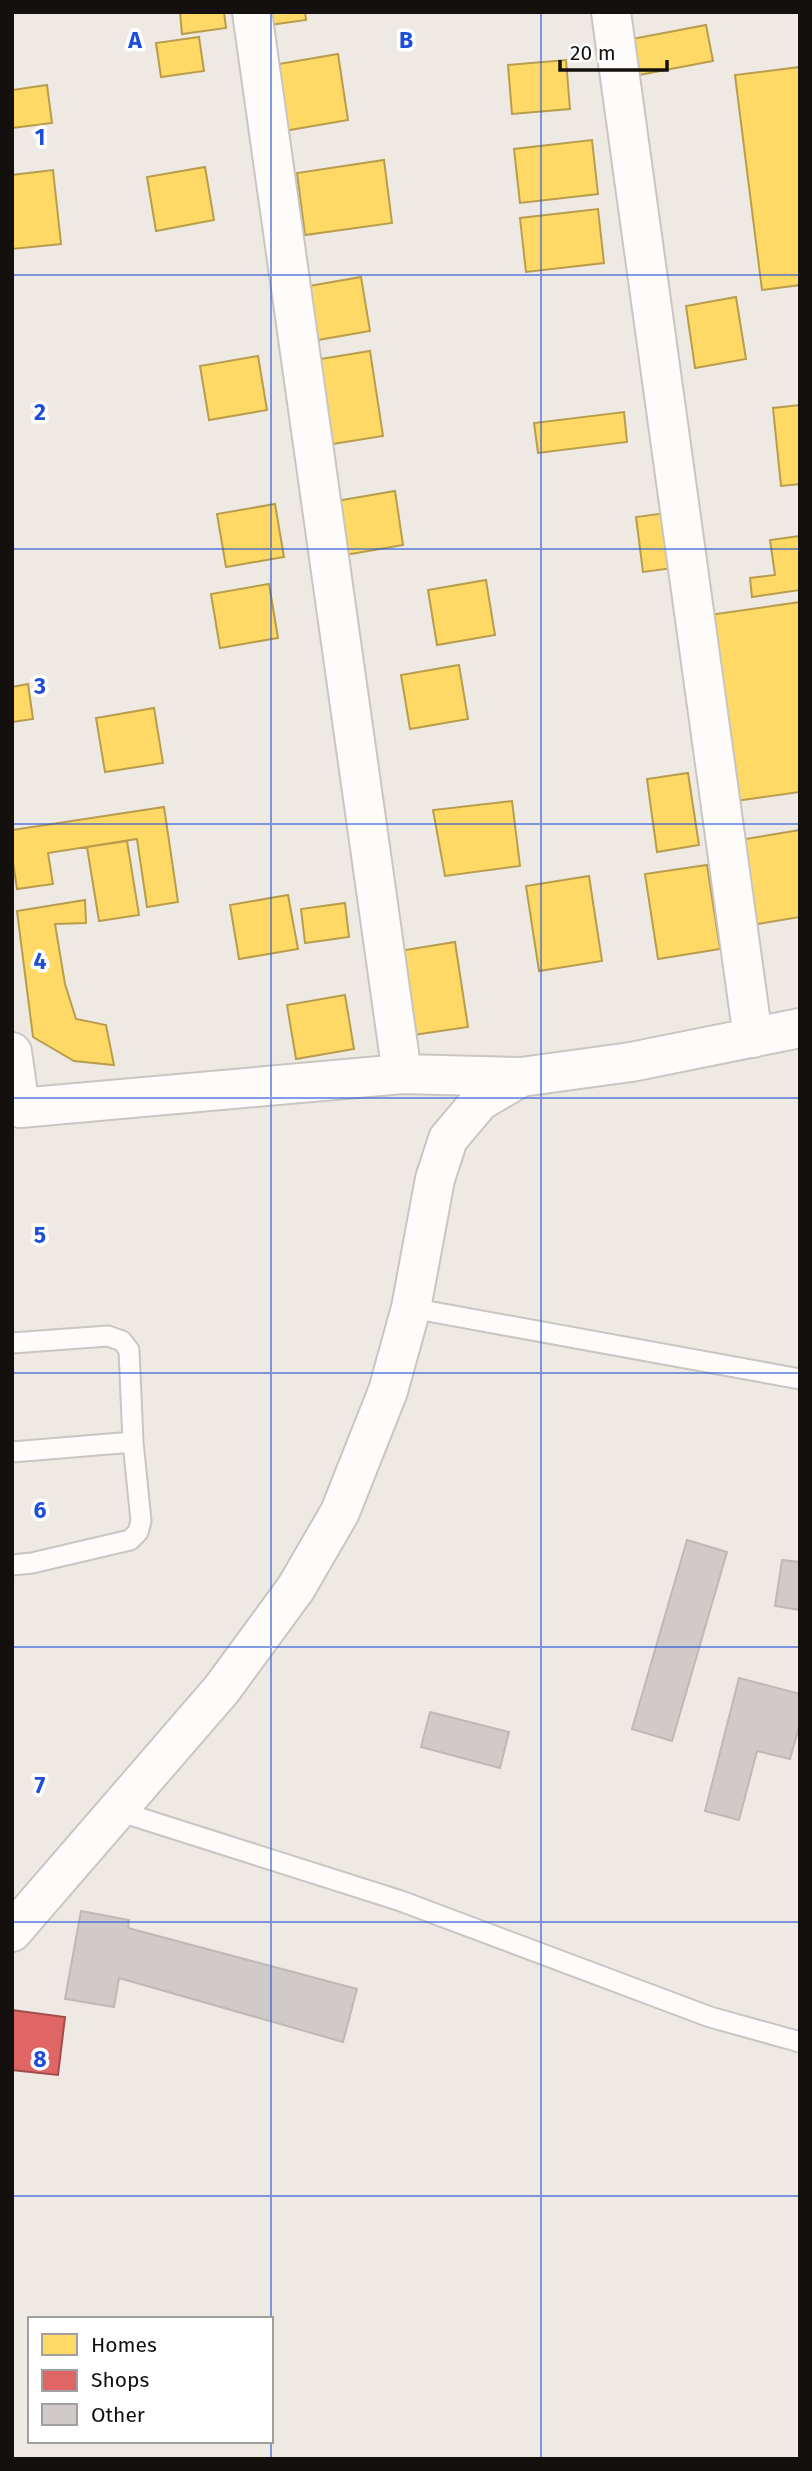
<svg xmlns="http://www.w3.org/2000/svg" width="812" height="2471" viewBox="0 0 812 2471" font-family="'Fira Sans',sans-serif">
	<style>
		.homes { fill: #ffd966; stroke: #b89d4c; stroke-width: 2 }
		.shops { fill: #e06666; stroke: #a34c4c; stroke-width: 2 }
		.building { fill: #d0cbc8; stroke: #beb9b6; stroke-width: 2 }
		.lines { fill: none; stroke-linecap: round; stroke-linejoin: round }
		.lane-casing { stroke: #c9c5c1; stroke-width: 23 }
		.street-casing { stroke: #c9c5c1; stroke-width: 42 }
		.lane { stroke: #fdfcfb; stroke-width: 19 }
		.street { stroke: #fdfcfb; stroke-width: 38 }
		.grid { fill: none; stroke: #1d4ed8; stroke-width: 2; stroke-opacity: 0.55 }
		.grid-label { font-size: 23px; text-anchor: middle; font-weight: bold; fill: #1d4ed8; stroke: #fff; stroke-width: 7; stroke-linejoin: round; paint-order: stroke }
	</style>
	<rect width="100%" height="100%" fill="#efe9e4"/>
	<path class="homes" d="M180 12H224L226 28 182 34Z
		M260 12H305L306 20 262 26Z
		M706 25 713 61 639 75 632 39Z
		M199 37 204 71 161 77 156 43Z
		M338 54 348 120 284 131 273 65Z
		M566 60 570 109 512 114 508 65Z
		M800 67V285L762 290 735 75Z
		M47 85 52 123 12 128V90Z
		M592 140 598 194 520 203 514 149Z
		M384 160 392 223 305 235 297 173Z
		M205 167 214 220 156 231 147 177Z
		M53 170 61 244 12 249V175Z
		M598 209 604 263 526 272 520 218Z
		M361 277 370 331 312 341 303 287Z
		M736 297 746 359 695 368 686 306Z
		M370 351 383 436 320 446 308 361Z
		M258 356 267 410 209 420 200 366Z
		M800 405V484L781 486 773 408Z
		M624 412 627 442 538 453 534 423Z
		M395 491 403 545 345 555 336 501Z
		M275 504 284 557 226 567 217 514Z
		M666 513 673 568 643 572 636 517Z
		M800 536V590L752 597 750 578 775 575 770 540Z
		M486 580 495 635 437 645 428 590Z
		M269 584 278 638 220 648 211 594Z
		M800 602V792L735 801 709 615Z
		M459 665 468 719 410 729 401 675Z
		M28 684 33 719 12 722V687Z
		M154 708 163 763 105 772 96 718Z
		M688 773 699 845 657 852 647 779Z
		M512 801 520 866 445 876 433 810Z
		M164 807 178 902 147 907 137 839 48 853 53 884 17 889 12 856V830Z
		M800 830V917L752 925 739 840Z
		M127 841 139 915 99 921 87 847Z
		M707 865 720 949 658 959 645 874Z
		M589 876 602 961 539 971 526 886Z
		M288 895 298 949 239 959 230 905Z
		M85 900 86 923 55 924 65 984 76 1019 106 1025 114 1065 74 1061 33 1037 17 911Z
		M345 903 349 937 305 943 301 909Z
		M455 942 468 1027 406 1036 393 952Z
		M345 995 354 1049 296 1059 287 1005Z"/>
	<path class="shops" d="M12 2010 65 2017 58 2075 12 2070Z"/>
	<path class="building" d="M687 1540 727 1552 672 1741 632 1729Z
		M782 1560 800 1562V1610L775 1606Z
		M739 1678 800 1694V1723L790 1759 757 1751 739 1820 705 1811Z
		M430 1712 509 1732 500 1768 421 1747Z
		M81 1911 129 1920 128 1928 357 1989 343 2042 119 1978 114 2007 65 1999Z"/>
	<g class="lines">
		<g class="lane-casing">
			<path id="lane" d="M411 1308 800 1379
				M12 1343 108 1336 122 1341 129 1350 133 1442 141 1521 138 1532 130 1540 32 1563 12 1565
				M12 1452 133 1442
				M118 1811 401 1901 710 2017 800 2042"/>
		</g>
		<g class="street-casing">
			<path id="street" d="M252 12 402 1074
				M611 12 753 1038
				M12 1052 20 1108 402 1074 521 1077 631 1062 800 1028
				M12 1932 222 1689 296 1588 340 1512 388 1391 411 1308 435 1179 448 1139 480 1101 521 1077"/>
		</g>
		<use href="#lane" class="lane"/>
		<use href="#street" class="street"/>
	</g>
	<path class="grid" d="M271 12V2319M541 12V2459M12 275H800M12 549H800M12 824H800M12 1098H800M12 1373H800M12 1647H800M12 1922H800M12 2196H800M271 2441V2459"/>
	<g class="grid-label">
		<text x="135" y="48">A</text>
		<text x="406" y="48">B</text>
		<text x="40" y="145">1</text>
		<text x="40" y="420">2</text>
		<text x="40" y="694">3</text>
		<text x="40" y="969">4</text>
		<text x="40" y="1243">5</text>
		<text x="40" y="1518">6</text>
		<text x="40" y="1793">7</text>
		<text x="40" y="2067">8</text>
	</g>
	<rect width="812" height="2471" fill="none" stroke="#14100e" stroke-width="28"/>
	<rect x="28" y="2317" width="245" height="126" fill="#ffffff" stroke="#a19f9f" stroke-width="2"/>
	<rect x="42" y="2334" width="35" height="21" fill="#ffd966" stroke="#a19f9f" stroke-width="2"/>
	<text x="91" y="2352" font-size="21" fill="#14100e">Homes</text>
	<rect x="42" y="2370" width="35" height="21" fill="#e06666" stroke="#a19f9f" stroke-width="2"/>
	<text x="91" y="2387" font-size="21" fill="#14100e">Shops</text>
	<rect x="42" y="2404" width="35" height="21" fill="#d0cbc8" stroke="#a19f9f" stroke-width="2"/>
	<text x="91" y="2422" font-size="21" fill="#14100e">Other</text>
	<path d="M560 60v10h107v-10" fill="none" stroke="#14100e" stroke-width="3.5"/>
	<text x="570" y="60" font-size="21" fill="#14100e" stroke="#ffffff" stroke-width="5" paint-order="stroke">20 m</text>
</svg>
